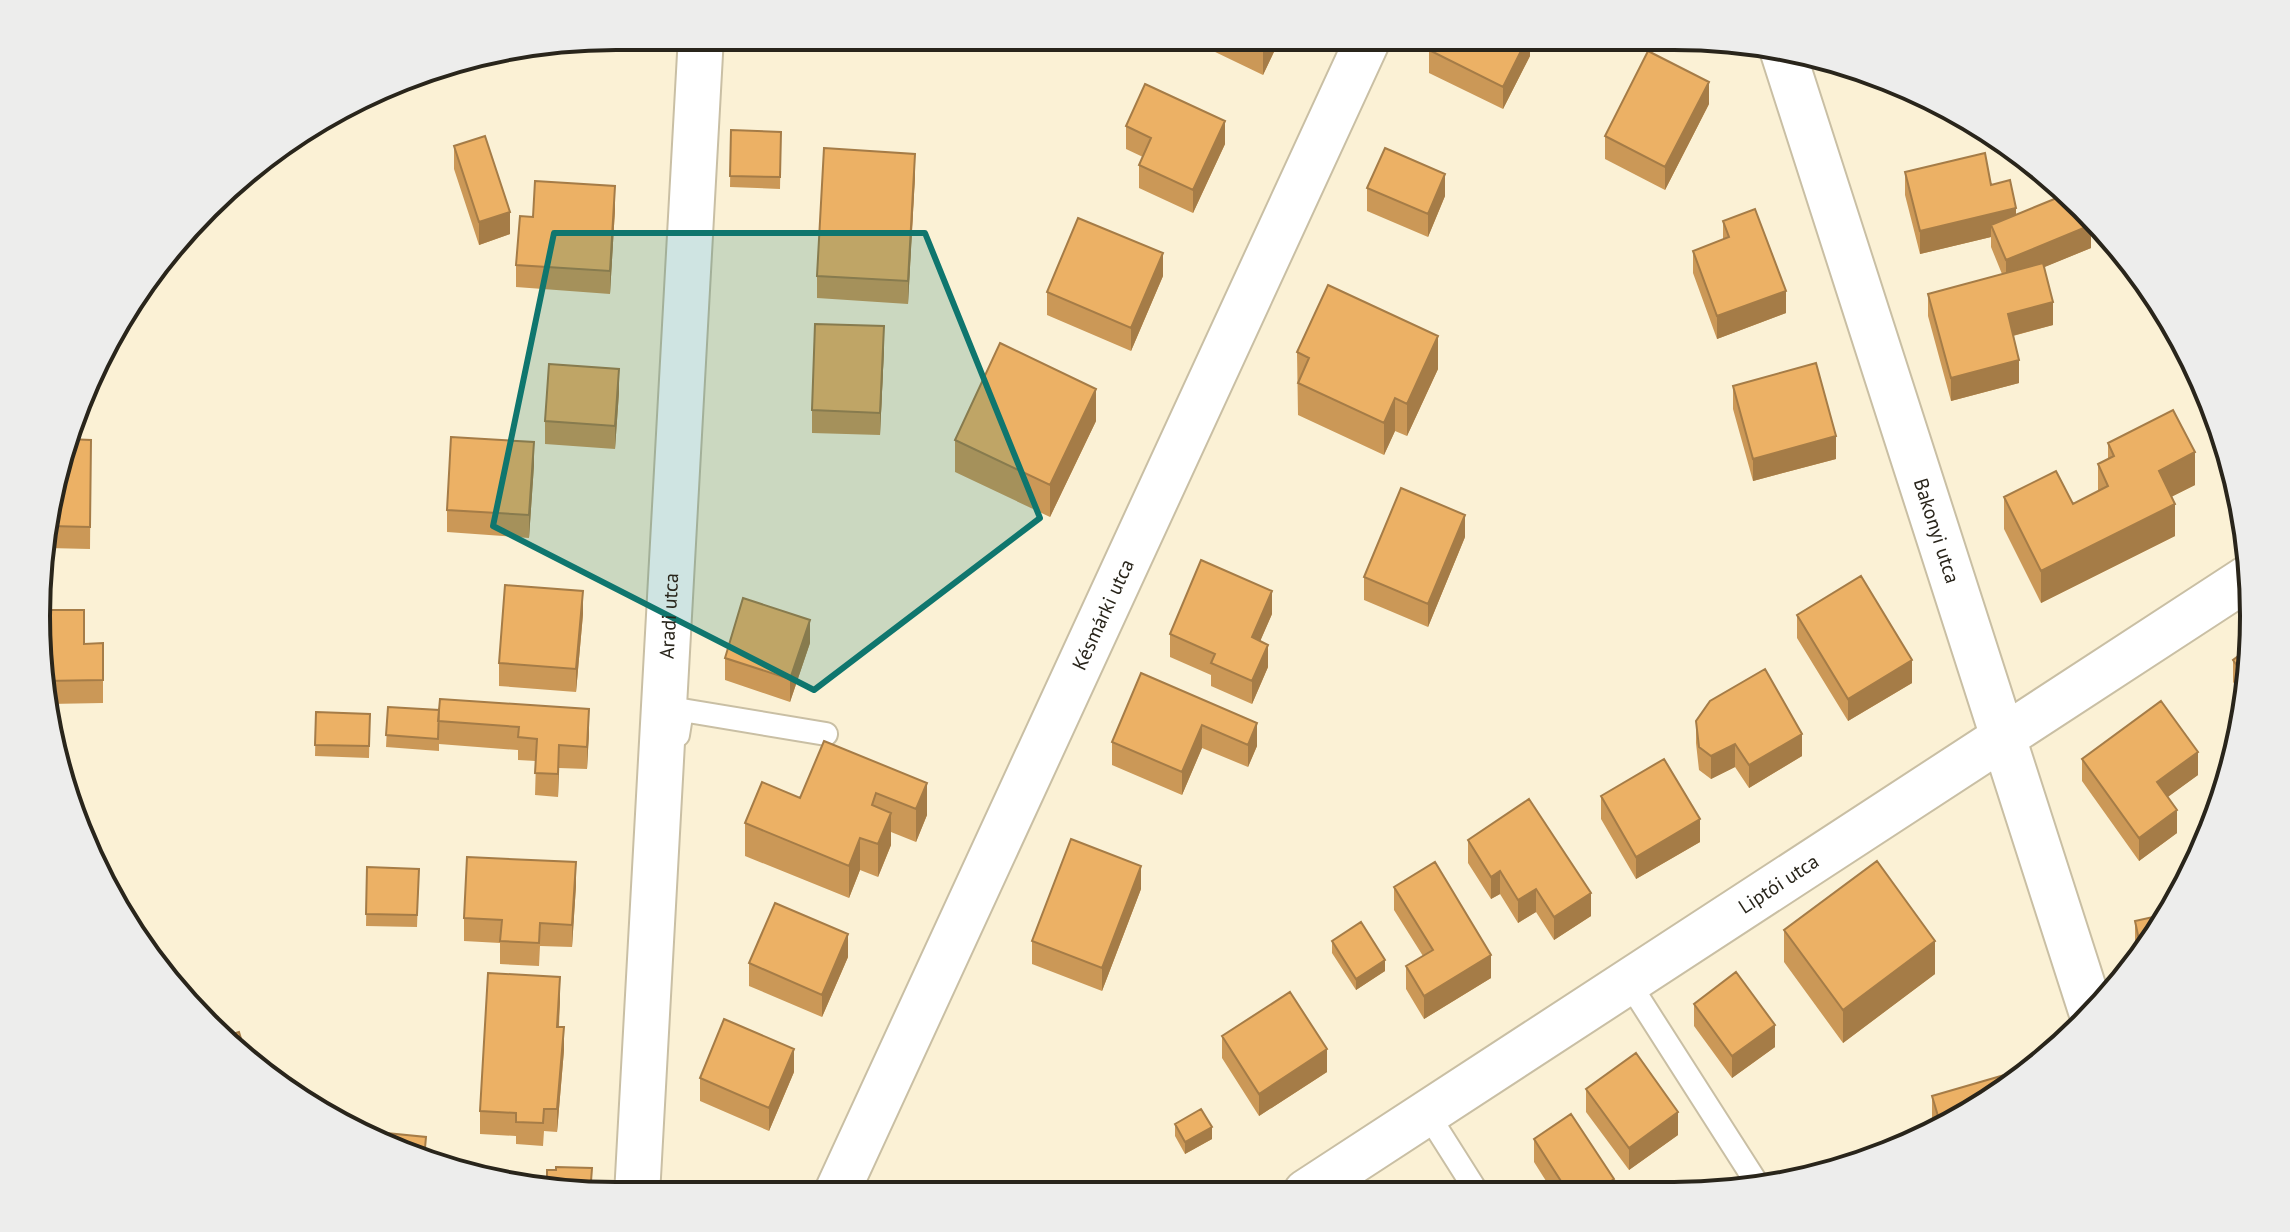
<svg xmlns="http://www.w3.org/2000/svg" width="2290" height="1232" viewBox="0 0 2290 1232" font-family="'PT Sans',sans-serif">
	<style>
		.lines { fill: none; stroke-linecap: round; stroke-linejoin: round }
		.lane-casing { stroke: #c9bfa4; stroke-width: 26 }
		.street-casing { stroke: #c9bfa4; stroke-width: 48 }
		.lane { stroke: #fff; stroke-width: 22 }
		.street { stroke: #fff; stroke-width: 44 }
		.wall { fill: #cb9857 }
		.shaded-wall { fill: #a57c47 }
		.building { fill: #ecb165; stroke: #a57c47; stroke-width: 2 }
		.marked { fill: #0f766e; fill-opacity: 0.2; stroke: #0f766e; stroke-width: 6; stroke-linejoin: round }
		.labels { text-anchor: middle; stroke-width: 8; stroke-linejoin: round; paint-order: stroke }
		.street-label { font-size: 20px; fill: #29251b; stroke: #fefefe }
		.rim { fill: none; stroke: #29251b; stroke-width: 4 }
	</style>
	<rect width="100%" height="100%" fill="#fbf1d5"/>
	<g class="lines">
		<g class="lane-casing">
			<path id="lane" d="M678 735 682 710 826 734
				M1629 983 1760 1188
				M1427 1113 1477 1192"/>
		</g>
		<g class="street-casing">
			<g id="street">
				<path id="s1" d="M1782 49 2092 1014"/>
				<path id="s2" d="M1306 1192 2252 575"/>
				<path id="s3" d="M836 1194 1369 37"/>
				<path id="s4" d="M637 1195 701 36"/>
			</g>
		</g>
		<use href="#lane" class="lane"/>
		<use href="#street" class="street"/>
	</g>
	<path class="wall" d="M1184 37H1281L1263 75Z
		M1530 37V56L1503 109 1429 73V50Z
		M1709 104 1665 190 1605 159V136Z
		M1126 126 1225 144 1193 213 1139 188V165L1143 157 1126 149Z
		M731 130 781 132 780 189 730 187Z
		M454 146 510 234 479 245 454 169Z
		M1905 172 1991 185 2016 214 2091 248 2044 267 2053 325 2013 336 2019 383 1951 401 1928 316V294L2002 274 1991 247V237L1920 254 1905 195Z
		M915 176 908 304 817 298V276Z
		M1367 188 1445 196 1428 237 1367 211Z
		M615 209 610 294 516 287V265L533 217Z
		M1723 221 1786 313 1717 339 1693 273V251L1723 239Z
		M1163 276 1131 351 1047 315V292Z
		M884 349 880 435 812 433V410Z
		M1297 352 1438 369 1407 436 1395 431 1384 455 1298 415Z
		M1733 386 1836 459 1753 481 1733 409Z
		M619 392 615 449 545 444V421Z
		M1096 421 1050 517 955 472V440Z
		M91 440 90 549 48 548 56 466Z
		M2108 443 2195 485 2171 497 2175 536 2041 603 2004 529V497L2073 504 2098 491V464L2108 459Z
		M534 465 529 538 447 532V510Z
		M1465 537 1428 627 1364 600V577Z
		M583 614 576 692 499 686V663Z
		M1272 614 1260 641 1268 667 1252 704 1211 686V675L1170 657V634Z
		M1797 615 1912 683 1848 721 1797 638Z
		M103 643V703L49 704 37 654 84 644Z
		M810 643 790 702 725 680V658Z
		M2250 647 2249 691 2247 702 2233 682V660Z
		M1141 673 1257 746 1248 767 1202 748 1182 795 1112 765V742Z
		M388 707 589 732 587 769 559 768 558 797 535 795 536 761 518 760V750L439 744V751L386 747Z
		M316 712 370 714 369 758 315 756Z
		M1696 721 1802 756 1749 788 1735 767 1711 779 1699 770 1696 743Z
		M824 741 927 815 916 842 891 832V845L878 877 860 870 849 898 745 856V823L800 798Z
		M2082 759 2198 775 2167 797 2177 833 2139 861 2082 781Z
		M1601 796 1700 842 1636 879 1601 819Z
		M1468 840 1591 916 1554 940 1536 912 1518 923 1500 894 1491 899 1468 863Z
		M367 867 419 869 417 927 366 926Z
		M576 885 572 947 540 946 539 966 500 964V943L464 941V918Z
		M1394 887 1491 978 1424 1019 1406 989V966L1423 956 1394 910Z
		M1141 889 1102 991 1032 964V941Z
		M2171 913 2138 959 2135 943V921Z
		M1784 930 1935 974 1843 1043 1784 962Z
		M1332 941 1385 971 1356 990 1332 953Z
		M848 957 822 1017 749 986V963Z
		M560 1000 559 1027 564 1050 557 1132 544 1131 543 1146 516 1144V1136L480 1134V1111Z
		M1694 1004 1775 1047 1732 1078 1694 1026Z
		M1222 1036 1327 1072 1259 1116 1222 1058Z
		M794 1072 769 1131 700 1101V1078Z
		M1586 1089 1678 1135 1629 1170 1586 1112Z
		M1932 1096 1997 1098 1935 1128 1932 1119Z
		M1175 1124 1212 1139 1185 1154 1175 1136Z
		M1534 1139 1614 1192H1553L1534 1162Z"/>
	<path class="shaded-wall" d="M1266 37H1281L1263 75V43Z
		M1528 37H1530V56L1503 109V87Z
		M1709 82V104L1665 190V167Z
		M1225 121V144L1193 213V190Z
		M915 154V176L908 304V281Z
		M1445 174V196L1428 237V214Z
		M615 186V209L610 294V271Z
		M2016 208V231L1991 225V237L1920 254V231Z
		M510 212V234L479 245V222Z
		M2091 225V248L2006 283V260Z
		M1163 253V276L1131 351V328Z
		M1786 291V313L1717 339V316Z
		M2053 302V325L2008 337V314Z
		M884 326V349L880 435V413Z
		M1438 336V369L1407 436V404Z
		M2019 360V383L1951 401V378Z
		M619 369V392L615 449V426Z
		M1096 389V421L1050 517V485Z
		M1395 398V431L1384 455V423Z
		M1836 436V459L1753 481V459Z
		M534 442V465L529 538V515Z
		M2195 452V485L2159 503V471Z
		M2175 504V536L2041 603V571Z
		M1465 515V537L1428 627V604Z
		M583 591V614L576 692V669Z
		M1272 591V614L1252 660V637Z
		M810 620V643L790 702V679Z
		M1268 645V667L1252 704V681Z
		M1912 660V683L1848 721V699Z
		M589 709V732L587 769V747Z
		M1257 723V746L1248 767V745Z
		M1202 725V748L1182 795V772Z
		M1802 734V756L1749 788V765Z
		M1735 744V767L1711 779V756Z
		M559 745V768L558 797V774Z
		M2198 752V775L2157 805V782Z
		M927 783V815L916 842V809Z
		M2177 810V833L2139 861V838Z
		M891 813V845L878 877V844Z
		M1700 819V842L1636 879V857Z
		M860 838V870L849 898V866Z
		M576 862V885L572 947V925Z
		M1141 866V889L1102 991V968Z
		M1500 871V894L1491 899V877Z
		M1536 889V912L1518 923V900Z
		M1591 893V916L1554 940V917Z
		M848 934V957L822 1017V995Z
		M1935 941V974L1843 1043V1010Z
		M1491 955V978L1424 1019V996Z
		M1385 960V971L1356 990V979Z
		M560 977V1000L557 1050V1027Z
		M1775 1025V1047L1732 1078V1056Z
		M564 1027V1050L557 1132V1109Z
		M794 1049V1072L769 1131V1108Z
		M1327 1049V1072L1259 1116V1094Z
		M1678 1112V1135L1629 1170V1148Z
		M1212 1127V1139L1185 1154V1142Z
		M1614 1179V1192H1596Z"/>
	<path class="building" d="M1251 37H1266L1263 43Z
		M1435 37H1528L1503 87 1429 50Z
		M1648 51 1709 82 1665 167 1605 136Z
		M1145 84 1225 121 1193 190 1139 165 1151 138 1126 126Z
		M731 130 781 132 780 177 730 176Z
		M485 136 510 212 479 222 454 146Z
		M824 148 915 154 908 281 817 276Z
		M1385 148 1445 174 1428 214 1367 188Z
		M1985 153 1991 185 2010 180 2016 208 1920 231 1905 172Z
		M535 181 615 186 610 271 516 265 520 216 533 217Z
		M2069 193 2085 210 2091 225 2006 260 1991 225Z
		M1755 209 1786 291 1717 316 1693 251 1729 237 1723 221Z
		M1078 218 1163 253 1131 328 1047 292Z
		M2043 263 2053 302 2008 314 2019 360 1951 378 1928 294Z
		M1328 285 1438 336 1407 404 1395 398 1384 423 1298 383 1309 358 1297 352Z
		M815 324 884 326 880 413 812 410Z
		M1000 343 1096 389 1050 485 955 440Z
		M1816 363 1836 436 1753 459 1733 386Z
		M549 364 619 369 615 426 545 421Z
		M2173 410 2195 452 2159 471 2175 504 2041 571 2004 497 2056 471 2073 504 2108 486 2098 464 2114 456 2108 443Z
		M451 437 534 442 529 515 447 510Z
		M68 439 91 440 90 527 50 526 56 466Z
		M1401 488 1465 515 1428 604 1364 577Z
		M1201 560 1272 591 1252 637 1268 645 1252 681 1211 663 1215 654 1170 634Z
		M1861 576 1912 660 1848 699 1797 615Z
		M505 585 583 591 576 669 499 663Z
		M743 598 810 620 790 679 725 658Z
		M42 610H84V644L103 643V680L44 681 37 654Z
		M2250 647 2249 683 2233 660Z
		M1765 669 1802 734 1749 765 1735 744 1711 756 1699 747 1696 721 1710 701Z
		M1141 673 1257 723 1248 745 1202 725 1182 772 1112 742Z
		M440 699 589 709 587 747 559 745 558 774 535 773 537 739 518 737 519 727 438 721Z
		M2161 701 2198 752 2157 782 2177 810 2139 838 2082 759Z
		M388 707 439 710 438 739 386 735Z
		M316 712 370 714 369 746 315 745Z
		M824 741 927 783 916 809 876 793 872 805 891 813 878 844 860 838 849 866 745 823 762 782 800 798Z
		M1664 759 1700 819 1636 857 1601 796Z
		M1529 799 1591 893 1554 917 1536 889 1518 900 1500 871 1491 877 1468 840Z
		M1071 839 1141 866 1102 968 1032 941Z
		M467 857 576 862 572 925 540 923 539 943 500 941 502 920 464 918Z
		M1877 861 1935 941 1843 1010 1784 930Z
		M1435 862 1491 955 1424 996 1406 966 1433 950 1394 887Z
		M367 867 419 869 417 915 366 914Z
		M775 903 848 934 822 995 749 963Z
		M2171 913 2142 954 2135 921Z
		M1361 922 1385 960 1356 979 1332 941Z
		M1736 972 1775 1025 1732 1056 1694 1004Z
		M488 973 560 977 557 1027H564L557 1109H544L543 1123 516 1122V1113L480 1111Z
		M1290 992 1327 1049 1259 1094 1222 1036Z
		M724 1019 794 1049 769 1108 700 1078Z
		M239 1032 245 1052 226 1036Z
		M1636 1053 1678 1112 1629 1148 1586 1089Z
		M2032 1067 1997 1098 1941 1126 1932 1096Z
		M1201 1109 1212 1127 1185 1142 1175 1124Z
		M1571 1114 1614 1179 1596 1192H1568L1534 1139Z
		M366 1131 426 1137 424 1159 366 1135Z
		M556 1167 592 1168 590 1195H579L547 1190V1170H556Z
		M1437 1182 1443 1192H1421Z"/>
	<path class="marked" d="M554 233H925L1040 518 814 690 493 526Z"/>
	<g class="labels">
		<g class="street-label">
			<text dy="7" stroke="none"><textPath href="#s1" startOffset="506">Bakonyi utca</textPath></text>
			<text dy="7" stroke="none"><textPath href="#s4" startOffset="580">Aradi utca</textPath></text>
			<text dy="7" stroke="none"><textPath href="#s3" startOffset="638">Késmárki utca</textPath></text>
			<text dy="7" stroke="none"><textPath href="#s2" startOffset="564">Liptói utca</textPath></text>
		</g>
	</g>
	<path d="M0 0H2290V1232H0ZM616 50H1674A566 566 0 0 1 2240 616V616A566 566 0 0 1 1674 1182H616A566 566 0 0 1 50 616V616A566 566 0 0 1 616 50Z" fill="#ededec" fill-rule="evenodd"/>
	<path class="rim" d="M616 50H1674A566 566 0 0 1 2240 616V616A566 566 0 0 1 1674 1182H616A566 566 0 0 1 50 616V616A566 566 0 0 1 616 50Z"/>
</svg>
